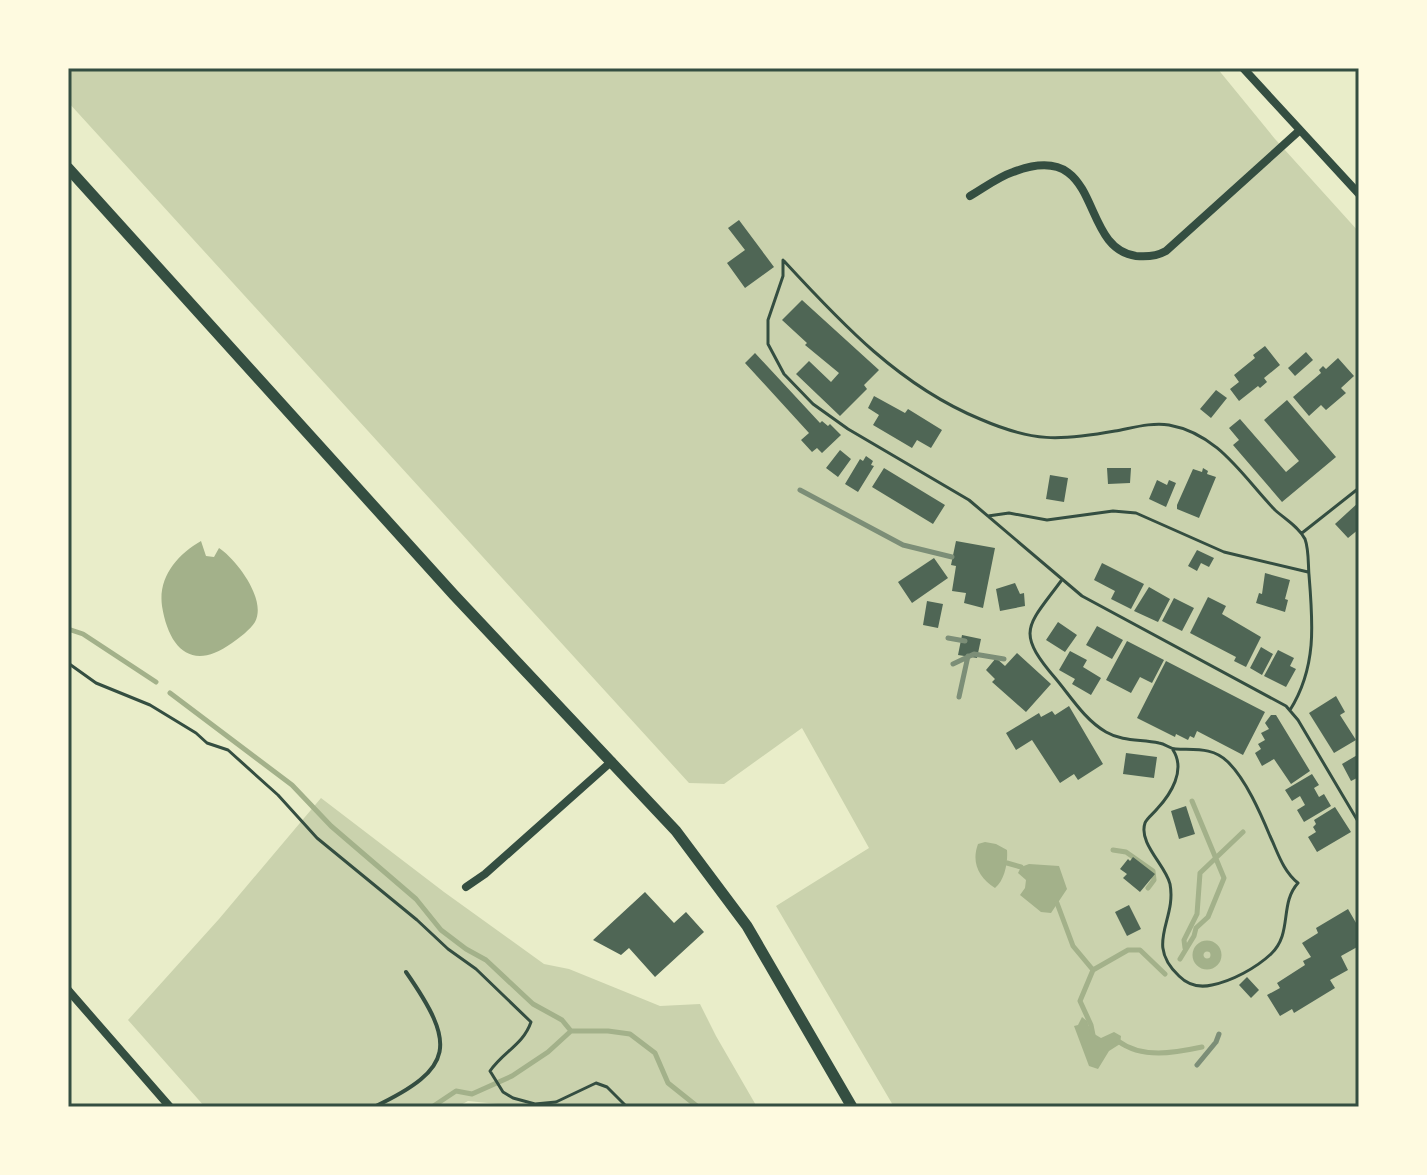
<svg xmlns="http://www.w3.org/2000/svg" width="1427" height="1175" viewBox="0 0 1427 1175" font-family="'Work Sans',sans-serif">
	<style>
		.green { fill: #cad2ad }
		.water { fill: #a3b18a }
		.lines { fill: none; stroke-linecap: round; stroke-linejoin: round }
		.stream { stroke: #a3b18a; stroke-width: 5 }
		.canal { stroke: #a3b18a; stroke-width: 18 }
		.building { fill: #4f6655 }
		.path { stroke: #344e41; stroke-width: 3 }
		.service { stroke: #344e41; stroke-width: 4 }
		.minor { stroke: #344e41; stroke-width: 8 }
		.secondary { stroke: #344e41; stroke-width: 11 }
		.rail { stroke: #7c8e77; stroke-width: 5 }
		.neatline { fill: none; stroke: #344e41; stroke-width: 3 }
	</style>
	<rect width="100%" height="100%" fill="#e9edc9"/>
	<path class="green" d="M68 68H1217L1275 139 1359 232V1107H894L776 906 869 848 802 728 724 784 689 783 68 102Z
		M321 798 444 892 544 964 569 969 660 1006 700 1004 716 1036 757 1107H527L468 1101 457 1107H205L128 1020 219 919Z"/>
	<path class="water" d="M201 541 206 556 214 557 219 548C237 560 267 600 255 622 250 630 239 638 232 643 192 672 169 649 162 606 158 577 177 555 201 541Z
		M985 842 996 844 1007 850C1008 862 1005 880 995 888 979 878 971 863 978 844Z
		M1029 864 1059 866 1067 889 1051 913 1041 912 1020 895 1025 888 1026 880 1018 873 1021 867Z
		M1082 1017 1087 1021 1091 1032 1101 1038 1114 1032 1121 1036 1120 1044 1109 1051 1098 1069 1089 1066 1074 1026 1078 1025Z"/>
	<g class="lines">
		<path class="stream" d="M68 629 83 634 156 682
			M170 693 292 785 331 826 416 899 441 930 466 949 486 960 533 1004 562 1020 571 1031H608L630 1034 655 1053 668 1083 698 1107
			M1113 850 1126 852 1153 871 1154 880 1148 888
			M1007 863 1021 867
			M1057 903 1073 946 1093 970 1128 950H1140L1165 974
			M1185 948 1184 940 1197 914 1200 873 1243 832
			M1180 959 1194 936 1196 928 1208 917 1224 878 1192 801
			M1093 1035 1091 1025 1080 1001 1093 970
			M1118 1041C1142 1059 1174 1053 1202 1047
			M432 1107 456 1091 472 1094 512 1076 548 1052 571 1031"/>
		<path class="canal" d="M1201.5 955a5.5 5.5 0 1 1 11 0a5.5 5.5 0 1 1-11 0Z"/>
	</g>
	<path class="building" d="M739 220 774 267 745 288 727 263 745 250 728 228Z
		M802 300 879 370 864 385 867 389 840 416 796 374 809 361 831 382 839 373 805 345 807 343 782 320Z
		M1265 346 1280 365 1264 378 1267 382 1260 388 1258 386 1239 401 1230 389 1239 382 1234 375 1255 358 1253 355Z
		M1306 352 1313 360 1295 376 1288 368Z
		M755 353 820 423 822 421 828 426 830 424 841 435 822 453 817 448 812 452 801 440 809 433 745 363Z
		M1338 358 1354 376 1341 388 1346 393 1326 410 1321 405 1309 416 1293 397 1321 373 1319 370 1323 366 1326 369Z
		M1216 390 1227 398 1211 418 1200 409Z
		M874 396 905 413 908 409 942 430 931 448 917 440 912 448 873 425 879 415 868 408Z
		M1287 400 1336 457 1282 502 1233 445 1239 440 1229 428 1240 419 1286 472 1299 461 1264 420Z
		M840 450 851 459 838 477 826 468Z
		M866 456 873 461 871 465 874 466 858 492 845 484 860 459 863 461Z
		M884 468 945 505 933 524 872 487Z
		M1107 468H1131L1130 483 1108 484Z
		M1203 468 1208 471 1207 474 1216 477 1199 518 1177 509V505L1193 469 1202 472Z
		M1050 475 1068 478 1064 502 1046 499Z
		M1157 480 1167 485 1169 480 1176 483 1166 507 1149 499Z
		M1359 502V529L1348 538 1335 524Z
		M956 541 995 548 983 608 964 603 966 593 952 591 956 566 951 565Z
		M1197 550 1214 558 1209 567 1201 563 1197 571 1188 566Z
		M934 558 948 578 912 603 898 582Z
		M1102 563 1144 584 1131 609 1111 599 1115 591 1094 580Z
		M1265 573 1290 580 1285 599 1288 600 1285 612 1256 603 1259 593 1262 594Z
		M1015 583 1020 594 1024 593 1025 606 1000 611 996 589Z
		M1149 587 1170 599 1158 622 1134 611Z
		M1208 597 1226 606 1222 614 1261 637 1246 667 1234 661 1236 657 1190 633Z
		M1174 598 1194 608 1182 631 1162 621Z
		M927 601 943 604 938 628 923 625Z
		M1058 622 1077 635 1065 652 1046 640Z
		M1097 626 1123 640 1112 659 1086 645Z
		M962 635 981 639 977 658 958 655Z
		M1127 641 1164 660 1152 683 1140 677 1131 693 1106 680Z
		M1261 647 1273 654 1262 675 1250 668Z
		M1278 650 1294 658 1290 666 1296 669 1286 687 1264 676Z
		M1070 651 1087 660 1083 667 1101 678 1091 695 1072 684 1075 679 1059 670Z
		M1017 653 1051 684 1026 712 992 682 995 679 986 670 996 658 1005 666Z
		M1166 661 1265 712 1243 755 1197 731 1194 738 1190 736 1188 740 1176 734 1175 737 1137 718Z
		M1336 696 1345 712 1340 715 1356 740 1334 753 1309 713Z
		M1069 706 1103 764 1078 780 1074 774 1060 783 1032 740 1016 750 1006 733 1039 713 1041 717 1052 711 1055 715Z
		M1271 715H1276L1310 771 1291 784 1274 759 1262 766 1255 753 1261 749 1258 744 1265 740 1261 733 1269 729 1265 723Z
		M1126 753 1157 757 1154 778 1123 774Z
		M1359 754V777L1351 781 1342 764Z
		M1312 774 1319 785 1314 788 1319 797 1324 794 1331 806 1304 822 1297 810 1305 805 1300 796 1292 801 1285 790Z
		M1186 806 1195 834 1179 839 1171 811Z
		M1335 807 1351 832 1317 852 1308 837 1316 832 1313 827 1316 824 1314 820Z
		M1133 857 1155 874 1140 892 1123 878 1127 874 1120 869 1128 859 1130 861Z
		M645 892 674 923 686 912 704 932 655 977 629 948 621 955 593 940Z
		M1129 905 1141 929 1127 936 1115 912Z
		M1348 909 1359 928V946L1341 956 1348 970 1330 980 1335 988 1294 1013 1292 1009 1280 1016 1267 995 1280 988 1277 983 1305 965 1303 961 1311 957 1302 943 1318 933 1316 928Z
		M1247 977 1259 990 1251 998 1239 985Z"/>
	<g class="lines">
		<path class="path" d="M783 260V276L768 320V344L784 374 813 404 848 429 969 500 1082 596 1286 706 1298 720 1359 823
			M784 261C842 324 900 386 980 419 1033 442 1059 441 1115 431 1132 428 1152 422 1169 425 1219 434 1243 477 1275 510 1285 519 1299 527 1305 539 1309 550 1308 564 1309 575 1313 623 1317 667 1290 710
			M988 516 1009 513 1047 520 1113 511 1136 513 1224 552 1308 572
			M1302 533 1359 488
			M1061 581C1027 627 1015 631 1056 679 1071 697 1085 720 1106 732 1123 742 1141 739 1159 743 1166 744 1170 749 1176 749 1195 750 1213 747 1228 762 1246 780 1260 812 1270 836 1278 853 1283 871 1298 883 1279 904 1293 933 1271 954 1256 968 1232 981 1212 985 1199 988 1188 985 1179 976 1144 943 1177 921 1170 884 1166 866 1138 843 1145 823 1147 818 1153 814 1157 809 1171 794 1186 770 1173 750
			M68 663 96 683 150 705 196 733 207 743 228 750 278 795 317 838 417 920 448 949 476 969 531 1022C523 1045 504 1051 490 1071L503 1092 513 1098 535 1104 556 1102 596 1083 607 1087 627 1107"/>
		<path class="service" d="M374 1107C456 1068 456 1044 406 972"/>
		<path class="minor" d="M1243 68 1359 194
			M970 196C984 188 998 177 1013 172 1105 137 1077 248 1136 256 1146 257 1157 256 1166 251L1300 130
			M466 887 485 874 612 761
			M68 990 170 1107"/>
		<path class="secondary" d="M68 168 454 595 676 831 747 926 852 1107"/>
		<path class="rail" d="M800 490 903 545 952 557
			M948 638 965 641
			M953 664 974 654 1004 659
			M959 697 968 656
			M1197 1065 1216 1042 1219 1034"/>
	</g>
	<rect width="1427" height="1175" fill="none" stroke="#fefae0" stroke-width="140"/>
	<rect x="70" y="70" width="1287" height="1035" class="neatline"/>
</svg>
